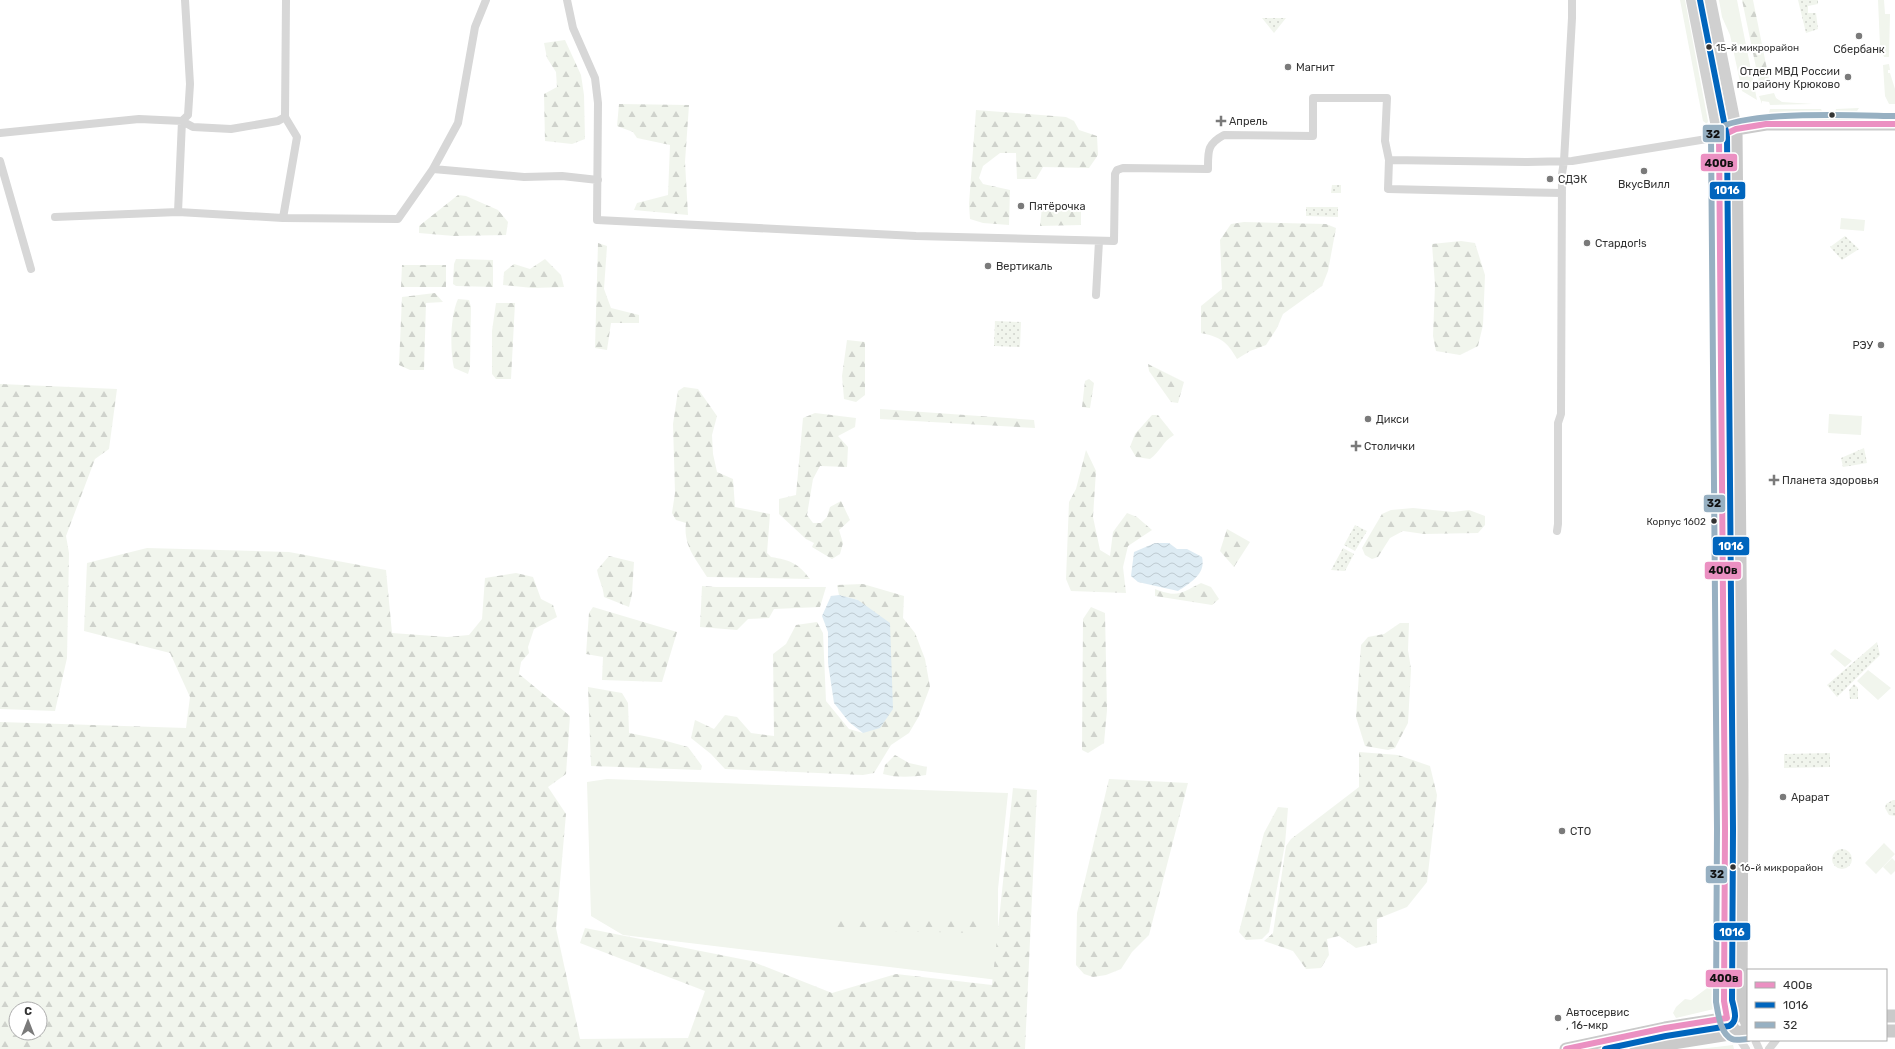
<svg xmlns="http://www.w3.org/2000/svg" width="1895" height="1049" viewBox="0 0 1895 1049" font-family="Rubik,sans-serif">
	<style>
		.grass { fill: #f1f5ed }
		.forest { fill: url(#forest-firs); fill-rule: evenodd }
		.park { fill: url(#park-dots) }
		.water { fill: url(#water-waves) }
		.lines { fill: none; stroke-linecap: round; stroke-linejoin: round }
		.minor { stroke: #d7d7d7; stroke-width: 8 }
		.secondary { stroke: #d0d0d0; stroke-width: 12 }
		.primary { stroke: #cacaca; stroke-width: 13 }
		.bus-1-casing { stroke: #fff; stroke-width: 9 }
		.bus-2-casing { stroke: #fff; stroke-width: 9 }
		.bus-3-casing { stroke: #fff; stroke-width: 9 }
		.bus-1 { stroke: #eb90c2; stroke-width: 6 }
		.bus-2 { stroke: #0065bd; stroke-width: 6 }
		.bus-3 { stroke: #97b0c2; stroke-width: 6 }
		.poi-dot { fill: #7a7a7a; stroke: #fff; stroke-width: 1.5 }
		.bus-dot { fill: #333; stroke: #fff; stroke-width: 1.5 }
		.labels { text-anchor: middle; stroke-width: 4; stroke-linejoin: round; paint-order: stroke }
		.bus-label { font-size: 10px; fill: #333; stroke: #fff; text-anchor: start }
		.poi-label { font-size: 11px; fill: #333; stroke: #fff; text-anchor: start }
		.line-badge { stroke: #fff; stroke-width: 1.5 }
		.badge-label { font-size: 11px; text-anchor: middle; font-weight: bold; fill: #fff }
		.pale-badge-label { font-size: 11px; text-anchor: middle; font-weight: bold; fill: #111 }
	</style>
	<defs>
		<pattern id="forest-firs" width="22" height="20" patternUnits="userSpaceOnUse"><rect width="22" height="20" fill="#f1f5ed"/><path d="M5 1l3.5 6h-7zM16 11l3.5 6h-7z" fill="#cfd2cc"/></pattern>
		<pattern id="park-dots" width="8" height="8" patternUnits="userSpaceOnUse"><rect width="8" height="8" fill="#f1f5ed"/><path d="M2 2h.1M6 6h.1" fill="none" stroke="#cfd2cc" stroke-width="1.8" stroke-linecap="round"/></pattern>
		<pattern id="water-waves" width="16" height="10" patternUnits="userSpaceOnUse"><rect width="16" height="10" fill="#ddebf3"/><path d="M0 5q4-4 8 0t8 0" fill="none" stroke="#becad1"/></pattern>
	</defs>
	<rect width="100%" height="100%" fill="#fff"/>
	<path class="grass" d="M1680 0H1685L1708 121 1707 124 1703 121Z
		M1698 0H1704L1729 120 1723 121Z
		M1719 0H1737L1757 100 1742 91 1730 35 1722 17Z
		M1878 0H1884L1885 14H1890L1889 57H1884L1880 46Z
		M1889 64 1890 70H1888V73H1890L1895 89V104H1889L1885 96 1883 65Z
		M1774 93 1776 98 1782 102 1813 104 1770 105 1769 102 1762 101V104L1759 96Z
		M1859 108 1857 111 1835 112 1836 109Z
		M1770 109H1821L1822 111 1769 113Z
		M1728 146 1730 147 1733 550 1728 551 1725 147Z
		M1841 218 1865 220 1864 231 1840 229Z
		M1829 414 1862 416 1861 435 1828 433Z
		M1730 560 1732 562V624H1729Z
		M1729 631H1733L1736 1004 1734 1006 1731 1004Z
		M1835 649 1852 661 1845 667 1830 654Z
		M1868 670 1891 688 1878 700 1857 681Z
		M607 779 1008 793 998 889V980L623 935 591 916 587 782Z
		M1884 843 1895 854 1876 874 1865 863Z
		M1892 858 1895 861V871L1891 875 1883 867Z
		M1715 975 1717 979 1714 1009 1676 1018 1673 1013 1676 1007 1685 999 1691 1000 1710 986 1712 976Z
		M1733 1045 1734 1049H1699Z"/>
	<path class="forest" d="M1742 0H1753L1769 79 1759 82Z
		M565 40 581 75 584 95 585 139 572 144 545 141 544 94 557 87 556 72 547 58 544 43Z
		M619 104 689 105 685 162 688 215 634 210 637 203 668 195 670 145 637 138 633 132 617 126Z
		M976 110 1066 117 1074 121 1079 130 1097 136 1098 155 1089 168 1043 167 1036 179H1017L1016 153H1000L983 166 979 178 983 184 1010 190 1009 225 983 223 970 219 969 204Z
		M458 195 466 196 498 210 508 222 506 235 454 236 419 233V226Z
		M1042 207 1081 210V225L1040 226Z
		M1244 222 1326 224 1336 228 1328 271 1322 286 1283 314 1277 328 1266 345 1250 351 1237 359C1227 341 1220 337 1201 333V306L1222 289 1220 240 1231 224Z
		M1461 241 1475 243 1485 275 1483 325 1478 346 1460 355 1436 351 1433 336 1435 285 1432 244Z
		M598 243 607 246 604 289 611 308 639 315V323H611L607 350 595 348Z
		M456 259 493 260V287L456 286 453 284 454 264Z
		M545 259 561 275 564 287 533 288 503 285 504 272 514 264 530 269Z
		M402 265H446V287H401Z
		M435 293 443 302 426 303 424 370H410L399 365 402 297Z
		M458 299 469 300 471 307 470 367 468 374 454 368C450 350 450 316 458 299Z
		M496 303H515L511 379H496L492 374V331Z
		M847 340 865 342V395L856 402 844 399 842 376Z
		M1148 364 1184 382 1178 403 1171 402 1149 371Z
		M1089 379 1094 383 1090 408 1082 407 1085 381Z
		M0 384 117 389 109 449 95 459 66 536 69 553 67 658 55 711 0 709Z
		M684 387 698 389 717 416 712 435 713 454 717 472 733 479 735 507 770 514 767 553 771 557C790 560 798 563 810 579L707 577C696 559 683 546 686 523L676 520 672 513 675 493 673 424 678 391Z
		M880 409 1034 420 1035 428 880 419Z
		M815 413 856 418 855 427 838 436 848 447 847 467 820 466 813 479 807 515 813 523H821L827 517 830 507 841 501 850 520 839 530 843 543 840 554 832 559 812 547 814 543 806 539 779 514V499L796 495 803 418Z
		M1152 415H1158L1174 435C1162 442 1161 451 1150 459L1136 457 1130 447 1135 434Z
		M1086 450 1096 471 1093 517 1100 550 1110 556 1113 532 1127 513 1137 517 1152 530 1128 546 1123 567 1126 593 1071 591 1066 579 1069 502 1076 489Z
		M1413 508 1453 512 1469 510 1485 516V525L1478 533 1424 534 1403 531 1390 538 1378 557 1372 559 1365 555 1362 548 1382 514 1391 510Z
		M1227 529 1250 542 1234 567 1220 551Z
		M147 548 289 552 386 570 392 633 447 637 469 635 482 619 485 578 516 573 533 577 541 599 553 605 557 617 534 629 528 647 529 653 521 662 519 674 570 716 566 774 548 787 566 814 556 928 580 1039 688 1038 705 991 580 943 585 928 751 961 832 993 896 974 992 985 1013 788 1037 790 1025 1049H0V722L186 728 190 697 170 653 84 631 87 563ZM16 1009H40V1033H16Z
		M609 556 634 562 632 594 629 607 604 597C603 585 599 581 597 570Z
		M1201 583 1211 587 1219 599 1212 605 1155 596V589C1178 598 1181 593 1201 583Z
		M863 584 904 596 903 618 915 633 925 659 930 687 919 716 909 733 891 745 874 773 863 775 725 769 711 754 691 738 695 720 714 729 725 715 737 717 751 733 774 736 773 654 786 644 796 625 817 622 823 633 826 701 849 729 863 733 858 600 839 595 837 585Z
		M702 586 716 587H826L820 607 774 609 769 618 748 619 737 630 700 627Z
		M593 607 677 632 662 682 602 680 603 657 586 654 589 613Z
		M1091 607 1105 613 1107 710 1104 743 1088 753 1082 750 1083 619Z
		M1400 623H1409L1408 650 1411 669 1408 723 1395 748 1388 750 1365 746 1356 717 1361 645 1368 637 1384 634Z
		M588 687 622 693 628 703 629 733 659 739 688 747 702 766 701 770 591 766Z
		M1359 752 1398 755 1430 766 1437 795 1427 882 1407 907 1377 919V943L1356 948 1339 936 1327 939 1329 955 1321 968 1306 969 1293 951 1264 941 1273 933 1286 846 1291 839 1359 787Z
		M895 755 909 763 927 767 926 775C911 777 898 778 883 774L885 765Z
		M1109 779 1188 783 1149 935 1132 952 1121 969 1106 975 1093 977 1084 974 1076 965 1077 913Z
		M1278 807 1288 808 1285 844 1269 932 1262 939 1246 940 1239 932 1264 833Z
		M981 920V933L835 930 837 921Z"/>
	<path class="park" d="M1798 0H1818V4L1808 6V13H1816L1818 29 1806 33Z
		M1262 18H1286L1274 33Z
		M1332 185H1341V193H1331Z
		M1306 207H1338V217L1306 216Z
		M1845 236 1859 249 1842 260 1830 247Z
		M995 321 1021 322 1020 347 994 346Z
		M1864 448 1867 463 1843 467 1841 458Z
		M1355 525 1367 531 1355 551 1344 545Z
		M1343 548 1354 554 1345 571 1331 570Z
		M1877 642 1880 655 1837 697 1827 685Z
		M1854 684 1858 688V699H1850L1849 690Z
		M1830 753V767L1784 768V754Z
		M1893 800H1895V816L1889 815 1885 808 1886 804Z
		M1832 859a10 10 0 1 1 20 0a10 10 0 1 1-20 0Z"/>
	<path class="water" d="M1155 543H1169L1177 549H1187L1202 557C1206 574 1191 582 1178 591L1138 582 1131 576 1134 552Z
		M839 595 858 600 890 623 893 709 880 728 863 733 849 722 834 703 828 663V632L822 616 831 596Z"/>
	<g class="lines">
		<path class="minor" d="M185 0 190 84 188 115 182 121 178 212 283 218 398 219 433 169 458 123 475 27 486 0
			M567 0 573 28 595 78 598 103 597 220 916 236 1114 241 1115 174 1117 170 1123 168 1208 169C1208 151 1207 144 1224 135L1313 136V98H1387L1385 141 1389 160 1388 189 1562 193
			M0 133 139 119 182 121 193 127 231 129 278 121 285 117
			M1389 160 1527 162 1572 161 1719 137
			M0 161 31 269
			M433 169 524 177 562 176 598 180
			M55 217 178 212
			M283 218 297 137 285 117 286 0
			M1096 295 1099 241
			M1557 531 1558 524V423L1561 414 1562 174 1564 161 1572 18V0
			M1735 1032 1746 1049
			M1755 1040 1759 1049
			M1769 1049 1776 1040"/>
		<path class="secondary" d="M1692 0 1719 137
			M1710 0 1736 129"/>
		<path class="primary" d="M1736 129 1742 780 1741 1000 1744 1016 1748 1025
			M1727 133 1736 129 1766 124H1895
			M1719 137 1725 829 1724 1001 1727 1018 1735 1032
			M1886 1016H1895
			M1886 1031H1895
			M1566 1049 1665 1028 1735 1017
			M1636 1049 1742 1032"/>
		<g class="bus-1-casing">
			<path id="bus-1" d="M1566 1049 1665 1028 1727 1018 1724 1001 1725 829 1719 137 1736 129 1766 124H1895"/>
		</g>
		<g class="bus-2-casing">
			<path id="bus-2" d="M1605 1049 1666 1036 1729 1026C1739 1021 1734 1009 1732 1000L1733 829 1727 137 1700 0"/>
		</g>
		<g class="bus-3-casing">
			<path id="bus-3" d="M1748 1039C1743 1039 1736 1041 1732 1039 1720 1034 1718 1012 1716 1002L1717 829 1711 136C1722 108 1866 116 1895 116"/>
		</g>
		<use href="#bus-1" class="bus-1"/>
		<use href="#bus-2" class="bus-2"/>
		<use href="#bus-3" class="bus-3"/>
	</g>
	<g class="poi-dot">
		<circle cx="1859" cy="36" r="4"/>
		<circle cx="1288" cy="67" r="4"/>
		<circle cx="1848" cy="77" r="4"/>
		<path d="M1219 115h4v4h4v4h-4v4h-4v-4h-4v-4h4z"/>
		<circle cx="1644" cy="171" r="4"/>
		<circle cx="1550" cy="179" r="4"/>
		<circle cx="1021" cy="206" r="4"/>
		<circle cx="1587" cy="243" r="4"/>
		<circle cx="988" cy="266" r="4"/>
		<circle cx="1881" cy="345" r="4"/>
		<circle cx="1368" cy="419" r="4"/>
		<path d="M1354 440h4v4h4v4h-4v4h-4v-4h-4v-4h4z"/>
		<path d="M1772 474h4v4h4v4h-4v4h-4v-4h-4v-4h4z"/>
		<circle cx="1783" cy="797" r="4"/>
		<circle cx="1562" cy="831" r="4"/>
		<circle cx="1558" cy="1018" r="4"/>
	</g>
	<g class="bus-dot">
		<circle cx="1709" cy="47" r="3.5"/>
		<circle cx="1832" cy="115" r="3.5"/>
		<circle cx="1714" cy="521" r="3.5"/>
		<circle cx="1733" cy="867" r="3.5"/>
	</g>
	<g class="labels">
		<g class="bus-label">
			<text x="1716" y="51">15-й микрорайон</text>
			<text x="1706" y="525" text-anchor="end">Корпус 1602</text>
			<text x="1740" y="871">16-й микрорайон</text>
		</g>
		<g class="poi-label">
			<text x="1859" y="53" text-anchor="middle">Сбербанк</text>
			<text x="1296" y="71">Магнит</text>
			<text x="1840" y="75" text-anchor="end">Отдел МВД России<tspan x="1840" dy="13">по району Крюково</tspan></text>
			<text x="1229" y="125">Апрель</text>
			<text x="1558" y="183">СДЭК</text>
			<text x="1644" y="188" text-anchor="middle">ВкусВилл</text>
			<text x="1029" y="210">Пятёрочка</text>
			<text x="1595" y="247">Стардог!s</text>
			<text x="996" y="270">Вертикаль</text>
			<text x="1873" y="349" text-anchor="end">РЭУ</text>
			<text x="1376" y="423">Дикси</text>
			<text x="1364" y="450">Столички</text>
			<text x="1782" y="484">Планета здоровья</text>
			<text x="1791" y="801">Арарат</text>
			<text x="1570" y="835">СТО</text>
			<text x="1566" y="1016">Автосервис<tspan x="1566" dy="13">, 16-мкр</tspan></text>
		</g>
	</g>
	<g class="line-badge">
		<rect x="1702" y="124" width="23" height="19" rx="4" fill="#97b0c2"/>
		<rect x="1700" y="153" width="38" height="19" rx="4" fill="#eb90c2"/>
		<rect x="1709" y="181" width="37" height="19" rx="4" fill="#0065bd"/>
		<rect x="1703" y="494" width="23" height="19" rx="4" fill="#97b0c2"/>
		<rect x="1712" y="536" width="38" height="20" rx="4" fill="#0065bd"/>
		<rect x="1704" y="561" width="38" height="19" rx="4" fill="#eb90c2"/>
		<rect x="1705" y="865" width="23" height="19" rx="4" fill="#97b0c2"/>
		<rect x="1713" y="922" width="38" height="19" rx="4" fill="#0065bd"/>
		<rect x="1705" y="969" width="38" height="19" rx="4" fill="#eb90c2"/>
	</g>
	<g class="badge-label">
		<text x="1727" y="194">1016</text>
		<text x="1731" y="550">1016</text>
		<text x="1732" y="936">1016</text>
	</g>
	<g class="pale-badge-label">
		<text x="1713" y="138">32</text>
		<text x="1719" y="167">400в</text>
		<text x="1714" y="507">32</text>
		<text x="1723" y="574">400в</text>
		<text x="1717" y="878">32</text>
		<text x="1724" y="982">400в</text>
	</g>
	<rect x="1747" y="969" width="140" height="72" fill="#ffffff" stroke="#adadad"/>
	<rect x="1755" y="982" width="20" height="6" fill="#eb90c2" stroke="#adadad"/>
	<text x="1783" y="989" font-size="12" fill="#333333">400в</text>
	<rect x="1755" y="1002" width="20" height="6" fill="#0065bd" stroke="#adadad"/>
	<text x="1783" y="1009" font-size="12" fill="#333333">1016</text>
	<rect x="1755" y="1022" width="20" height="6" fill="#97b0c2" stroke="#adadad"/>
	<text x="1783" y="1029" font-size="12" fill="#333333">32</text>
	<g transform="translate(28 1021)"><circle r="19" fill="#ffffff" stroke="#adadad"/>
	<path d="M0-3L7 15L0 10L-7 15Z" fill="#7a7a7a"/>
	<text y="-6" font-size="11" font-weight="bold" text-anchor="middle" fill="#333333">С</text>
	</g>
</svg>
